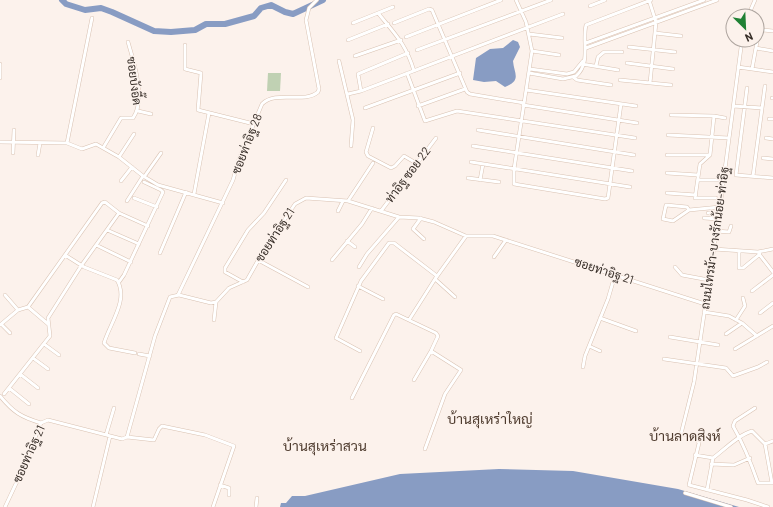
<svg xmlns="http://www.w3.org/2000/svg" width="773" height="507" viewBox="0 0 773 507" font-family="Barlow,Sarabun,sans-serif">
	<style>
		.green { fill: #c0d1b3 }
		.water { fill: #889cc3 }
		.lines { fill: none; stroke-linecap: round; stroke-linejoin: round }
		.river { stroke: #889cc3; stroke-width: 6 }
		.minor-casing { stroke: #d9c2b2; stroke-width: 4 }
		.minor { stroke: #fff; stroke-width: 3 }
		.labels { text-anchor: middle; stroke-width: 3; stroke-linejoin: round; paint-order: stroke }
		.street-label { font-size: 12px; fill: #372e28; stroke: #fcf2ec }
		.quarter-label { font-size: 14px; fill: #4e3b2e; stroke: #fcf2ec }
	</style>
	<rect width="100%" height="100%" fill="#fcf2ec"/>
	<path class="green" d="M268 73H281L280 91H267Z"/>
	<path class="water" d="M513 40 518 42 520 47 513 61C514 74 522 80 505 87L496 81 484 82 473 80 476 58 490 49 503 48Z
		M499 469 573 471 678 489 739 507H280L281 503H286L292 496H305L400 474Z"/>
	<g class="lines">
		<path class="river" d="M62 0 66 4 85 10 101 8 112 12 154 31 171 32 195 30 206 24H225L254 16 261 8 271 5 285 12 293 14 323 0"/>
		<g class="minor-casing">
			<path id="minor" d="M516 0 526 22 532 51 514 169V184L605 199 608 198 621 104
				M649 0 656 22 650 83
				M590 6 605 0
				M378 13C395 34 406 44 414 71
				M748 16 755 0
				M353 23 393 7
				M394 23 429 9 432 10 467 92 470 94 524 103
				M655 33 681 36
				M529 34 562 38
				M406 37 501 0
				M348 40 388 24
				M742 40 720 207 694 382 681 434 696 437 699 443 689 485 747 500 768 507
				M586 43 704 0
				M185 45V69L201 73 198 110 254 124
				M629 47 675 52
				M586 48 717 0
				M756 48 773 51
				M417 50 551 0
				M532 51 559 55
				M355 56 401 40
				M339 61 353 120 351 146
				M627 63 673 69
				M582 64 618 70
				M596 66 598 57 604 52H622
				M738 67 773 72
				M530 69 567 74 574 72 583 61
				M752 69 759 31 763 30 773 31
				M407 73 425 121 457 111 635 138
				M529 73 563 79 576 76C591 63 582 42 586 25L651 0
				M573 77 577 80 611 85
				M0 78V64
				M620 80 671 85
				M747 88 736 175 773 178
				M526 90 636 106
				M361 91 358 74 408 53
				M348 94 361 91 563 14
				M772 98H773
				M523 105 637 123
				M418 106 465 89
				M733 106 762 108
				M365 108 460 73
				M138 111 151 114
				M671 115 714 116 725 118
				M714 116 710 155 700 164 695 198H716
				M769 119H773
				M373 128 366 152 368 156 391 168 395 166 404 156 416 163
				M478 130 634 155
				M668 135 729 138
				M766 138 773 139
				M0 142 67 143 82 149 96 144 119 157 143 176 158 185 223 203
				M67 143 92 18
				M473 146 632 171
				M103 148 121 118H133C146 100 134 62 128 42
				M13 153 14 130
				M38 155 40 143
				M667 155H710
				M119 157 134 134
				M763 158 773 159
				M471 162 630 187
				M667 173 698 175
				M753 176 765 86
				M144 177 161 153
				M468 178 499 182
				M480 180 483 164
				M698 180H718
				M121 181 132 167
				M667 193 696 195
				M194 194 209 113
				M134 198 157 207
				M127 201 143 176
				M348 201 373 163
				M689 210 687 207 666 205 663 219 673 221 689 210 720 207
				M338 211 343 201
				M381 211 436 138
				M708 213H719
				M421 218 413 229 424 239
				M704 218 718 219
				M107 230 139 244
				M716 231 729 232 731 226
				M347 241 355 247
				M96 245 131 262
				M714 249 758 252 773 249
				M739 251V268H743L760 254
				M160 253 186 192
				M759 254 773 272
				M65 255 84 267 117 280C129 300 110 323 104 343L109 348 135 353
				M494 257 506 240
				M258 260 308 287
				M332 260 362 224 372 208
				M359 267 367 254 399 217
				M675 267 682 275 709 280
				M435 279 455 297
				M119 282 124 275 163 192 161 190 144 182
				M243 282 225 272V268L248 230 264 213 286 180
				M358 286 383 299
				M752 291 773 275
				M5 295 18 310
				M178 295 233 180 239 159 262 104C276 90 304 104 318 92L319 89 306 20 309 8 317 0
				M704 312 729 316 742 323 757 336
				M760 313 773 303
				M600 318 636 331
				M214 320 216 302
				M409 320 435 279 466 236
				M736 320 745 306 743 298
				M1 324 10 333
				M48 324 28 307 102 203 105 202 119 213 148 226
				M0 325 18 310 28 307
				M726 334 742 323
				M670 337 718 345
				M44 344 59 355
				M589 346 600 351
				M735 349 773 326
				M360 351 336 338 361 281 389 243H394L437 276
				M139 354 150 356
				M33 358 48 369
				M664 359 726 368 733 376 758 367 767 362
				M583 367 585 356 608 299 615 275
				M20 374 38 388
				M9 388 29 404
				M4 394 50 336 48 318 81 266 119 213
				M0 396C13 412 21 417 41 423
				M352 398 394 315 396 314 436 333 438 336 431 351 414 380
				M106 435 114 408
				M127 437 154 440 159 429 162 426 205 435 234 446 213 507
				M765 444 773 441
				M425 449 445 394 461 370 431 351
				M695 455 713 458C724 450 738 435 752 431L765 444 772 483H758C751 463 744 445 733 426L735 421 755 408
				M711 464 734 465 750 458
				M220 485 229 488V495
				M707 490 713 458
				M685 493 731 507
				M5 507 21 473 41 423 48 420 122 439 127 437 155 336 170 297 179 295 211 303 216 302 229 288 247 280 264 250 295 204 306 198 348 201 399 217 419 218 434 222 466 236H493L705 304
				M93 507 110 436
				M256 507 257 498"/>
		</g>
		<use href="#minor" class="minor"/>
	</g>
	<g class="labels">
		<g class="street-label">
			<text transform="translate(134 81) rotate(83)" y="4">ซอยบังอี๊ด</text>
			<text transform="translate(247 144) rotate(-69)" y="4">ซอยท่าอิฐ 28</text>
			<text transform="translate(408 175) rotate(-53)" y="4">ท่าอิฐ ซอย 22</text>
			<text transform="translate(275 235) rotate(-57)" y="4">ซอยท่าอิฐ 21</text>
			<text transform="translate(715 238) rotate(-82)" y="4">ถนนไทรม้า-บางรักน้อย-ท่าอิฐ</text>
			<text transform="translate(604 271) rotate(18)" y="4">ซอยท่าอิฐ 21</text>
			<text transform="translate(29 454) rotate(-66)" y="4">ซอยท่าอิฐ 21</text>
		</g>
		<g class="quarter-label">
			<text x="490" y="424">บ้านสุเหร่าใหญ่</text>
			<text x="685" y="441">บ้านลาดสิงห์</text>
			<text x="325" y="451">บ้านสุเหร่าสวน</text>
		</g>
	</g>
	<g transform="translate(745 28) rotate(156)"><circle r="19" fill="#fcf2ec" stroke="#ada49e"/>
	<path d="M0-3L7 15L0 10L-7 15Z" fill="#208134"/>
	<text y="-6" font-size="11" font-weight="bold" text-anchor="middle" fill="#372e28">N</text>
	</g>
</svg>
